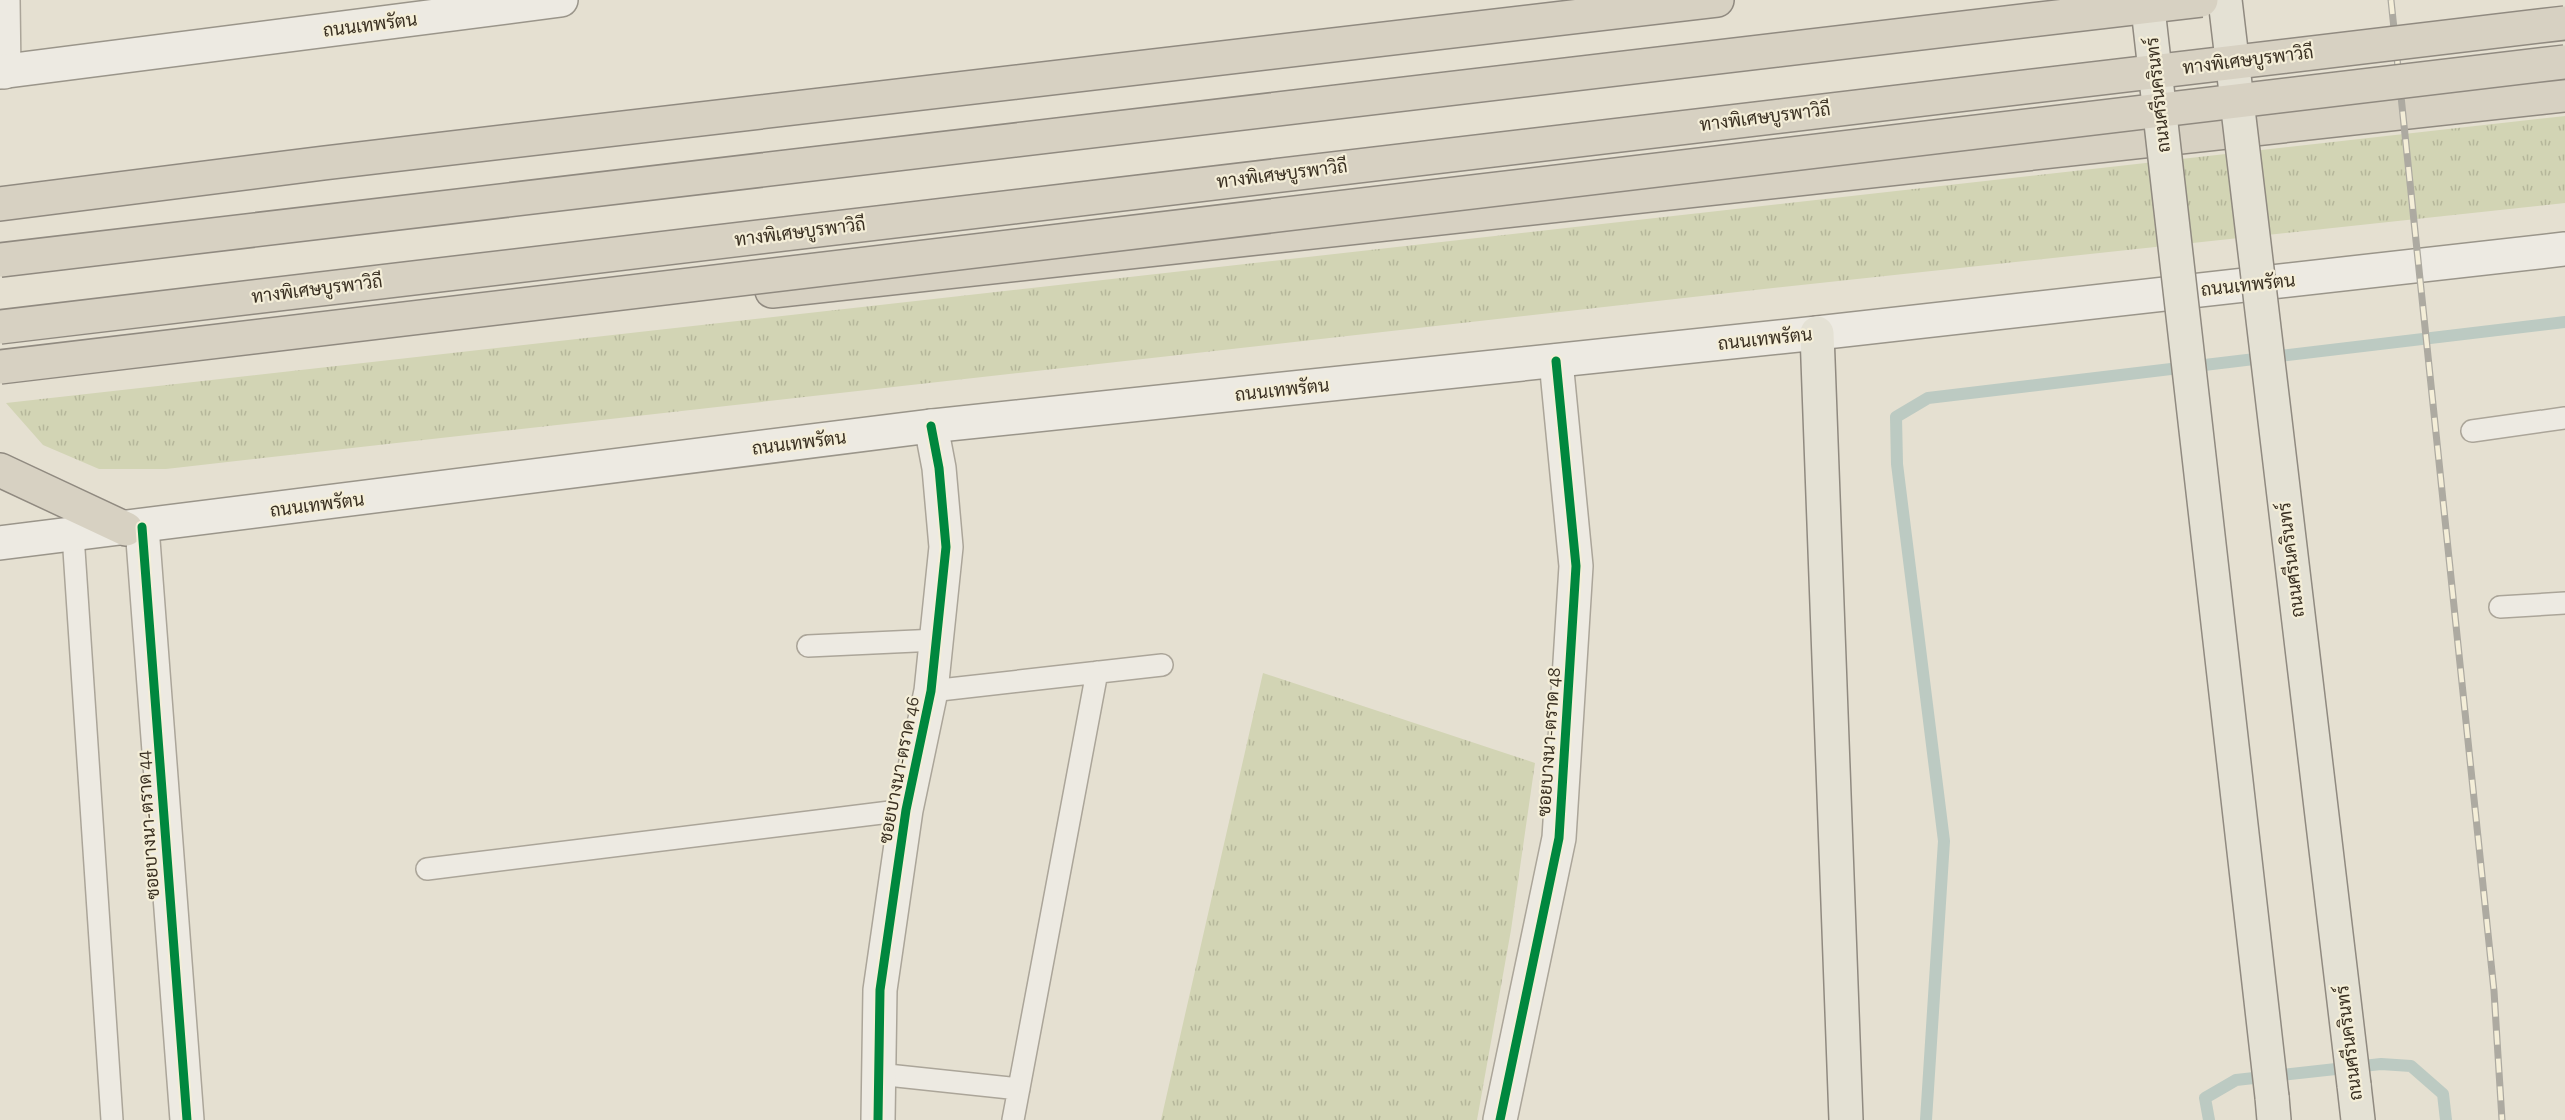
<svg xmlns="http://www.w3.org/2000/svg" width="2565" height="1120" viewBox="0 0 2565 1120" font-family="'Zilla Slab',Sarabun,serif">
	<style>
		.grass { fill: url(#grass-tufts) }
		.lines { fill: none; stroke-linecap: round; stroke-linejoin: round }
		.stream { stroke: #bccac2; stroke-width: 12 }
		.lane-casing { stroke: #aba599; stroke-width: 24 }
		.street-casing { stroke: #aba599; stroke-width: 36 }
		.secondary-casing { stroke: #9a958a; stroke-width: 36 }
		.primary-casing { stroke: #908a80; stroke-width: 36 }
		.highway-casing { stroke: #908a80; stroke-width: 36 }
		.lane { stroke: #edeae2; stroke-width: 21 }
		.street { stroke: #edeae2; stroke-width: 33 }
		.secondary { stroke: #edeae2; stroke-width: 33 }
		.primary { stroke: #e4e1d4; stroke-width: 33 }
		.highway { stroke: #d7d1c2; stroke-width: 33 }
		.rail-casing { stroke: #adaaa1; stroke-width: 7 }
		.rail { stroke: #f4eed8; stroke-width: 4.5; stroke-dasharray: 14; stroke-linecap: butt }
		.primary-bridge-casing { stroke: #908a80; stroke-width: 36; stroke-linecap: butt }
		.highway-bridge-casing { stroke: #908a80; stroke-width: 36; stroke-linecap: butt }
		.primary-bridge { stroke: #e4e1d4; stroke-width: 33 }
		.highway-bridge { stroke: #d7d1c2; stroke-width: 33 }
		.cycleway-casing { stroke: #f4eed8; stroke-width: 13 }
		.cycleway { stroke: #00873e; stroke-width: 9 }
		.labels { text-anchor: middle; stroke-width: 4.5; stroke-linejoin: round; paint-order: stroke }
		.street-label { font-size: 18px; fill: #392f21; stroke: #f4eed8 }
	</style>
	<defs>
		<pattern id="grass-tufts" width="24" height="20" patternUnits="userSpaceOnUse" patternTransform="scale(1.5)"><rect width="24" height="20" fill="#d2d4b4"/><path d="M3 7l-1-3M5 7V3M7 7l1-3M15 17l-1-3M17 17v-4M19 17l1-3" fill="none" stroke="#b5b69a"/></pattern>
	</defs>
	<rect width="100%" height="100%" fill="#e5e0d1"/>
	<path class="grass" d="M2565 116V203L1764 289 166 469H99L43 445 6 403Z
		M1263 673 1535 763 1511 930 1477 1120H1161Z"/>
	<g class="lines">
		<path class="stream" d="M1926 1120 1944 841 1897 464 1896 417 1928 398 2565 322
			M2209 1120 2205 1098 2236 1080 2381 1064 2411 1066 2443 1094 2446 1120"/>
		<g class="lane-casing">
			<path id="lane" d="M2472 431 2565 418
				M73 535 112 1120
				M2500 607 2565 603
				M808 646 937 640
				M931 691 1162 665
				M427 869 906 810
				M878 1074 1019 1089
				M1013 1120 1097 672"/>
		</g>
		<g class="street-casing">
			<path id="street" d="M3 0 4 72
				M142 527 187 1120
				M878 1120 880 990 906 810 931 691 946 547 939 468 931 426
				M1500 1120 1559 838 1576 566 1556 361"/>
		</g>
		<g class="secondary-casing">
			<path id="secondary" d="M0 72 561 0
				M0 543 931 426 1817 333 2565 249"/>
		</g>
		<g class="primary-casing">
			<path id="primary" d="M1817 333 1846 1120
				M2354 1085 2358 1120
				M2272 1097 2274 1120"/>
		</g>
		<g class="highway-casing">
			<path id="highway" d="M0 204 324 163 1717 0
				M772 291 2565 95
				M0 470 126 529"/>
		</g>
		<use href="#lane" class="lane"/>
		<use href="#street" class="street"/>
		<use href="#secondary" class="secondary"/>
		<use href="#primary" class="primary"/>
		<use href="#highway" class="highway"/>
		<g class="rail-casing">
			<path id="rail" d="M2391 0 2494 991 2502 1120"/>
		</g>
		<use href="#rail" class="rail"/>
		<g class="primary-bridge-casing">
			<path id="primary-bridge" d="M2147 0 2272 1097
				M2225 0 2354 1085"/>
		</g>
		<g class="highway-bridge-casing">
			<path id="highway-bridge" d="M0 260 2201 0
				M0 327 2565 23
				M0 367 2565 62"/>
		</g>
		<use href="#primary-bridge" class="primary-bridge"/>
		<use href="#highway-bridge" class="highway-bridge"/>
		<g class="cycleway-casing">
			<path id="cycleway" d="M142 527 187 1120
				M878 1120 880 990 906 810 931 691 946 547 939 468 931 426
				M1500 1120 1559 838 1576 566 1556 361"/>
		</g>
		<use href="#cycleway" class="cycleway"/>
	</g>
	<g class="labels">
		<g class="street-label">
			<text transform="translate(370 25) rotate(-7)" y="6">ถนนเทพรัตน</text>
			<text transform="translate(2248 60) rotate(-7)" y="6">ทางพิเศษบูรพาวิถี</text>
			<text transform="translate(2158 95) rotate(-96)" y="6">ถนนศรีนครินทร์</text>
			<text transform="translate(1765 117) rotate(-7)" y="6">ทางพิเศษบูรพาวิถี</text>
			<text transform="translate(1282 174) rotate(-7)" y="6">ทางพิเศษบูรพาวิถี</text>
			<text transform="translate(800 232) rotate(-7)" y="6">ทางพิเศษบูรพาวิถี</text>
			<text transform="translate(2248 285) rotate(-6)" y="6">ถนนเทพรัตน</text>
			<text transform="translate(317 289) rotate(-7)" y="6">ทางพิเศษบูรพาวิถี</text>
			<text transform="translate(1765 339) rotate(-6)" y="6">ถนนเทพรัตน</text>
			<text transform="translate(1282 390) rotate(-6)" y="6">ถนนเทพรัตน</text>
			<text transform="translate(799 443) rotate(-7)" y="6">ถนนเทพรัตน</text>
			<text transform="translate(317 505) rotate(-7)" y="6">ถนนเทพรัตน</text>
			<text transform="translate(2291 560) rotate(-97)" y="6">ถนนศรีนครินทร์</text>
			<text transform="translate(1549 742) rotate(-86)" y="6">ซอยบางนา-ตราด 48</text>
			<text transform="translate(899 770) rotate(-79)" y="6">ซอยบางนา-ตราด 46</text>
			<text transform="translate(148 825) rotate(-94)" y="6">ซอยบางนา-ตราด 44</text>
			<text transform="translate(2349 1043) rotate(-97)" y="6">ถนนศรีนครินทร์</text>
		</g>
	</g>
</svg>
